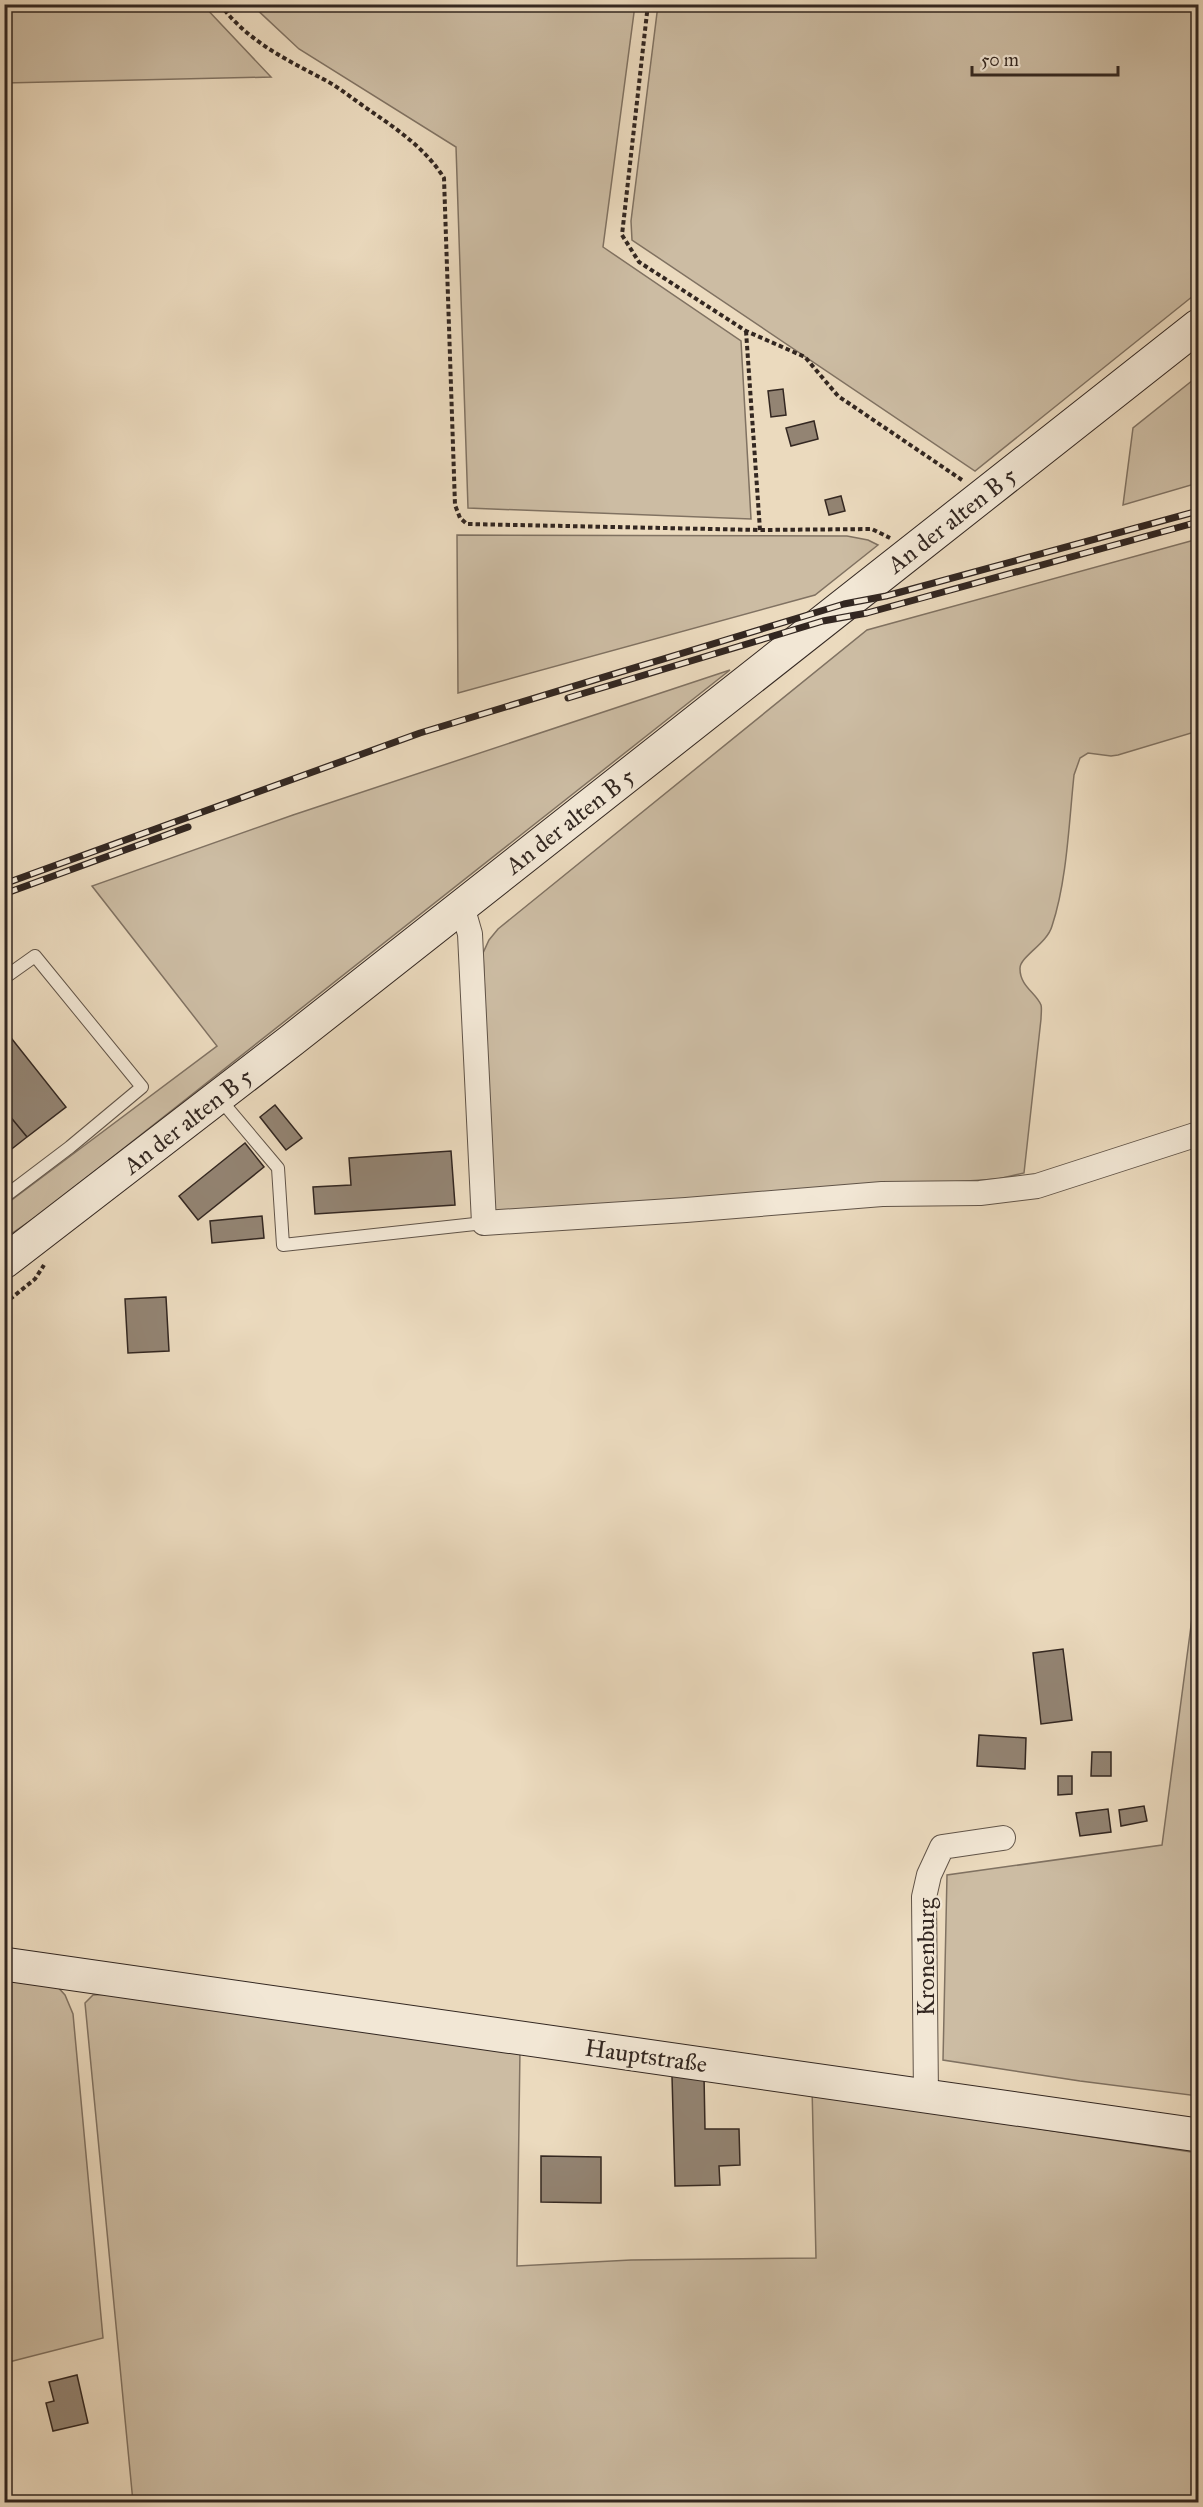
<svg xmlns="http://www.w3.org/2000/svg" width="1203" height="2507" viewBox="0 0 1203 2507" font-family="'IM FELL Great Primer',serif">
	<style>
		.green { fill: #ccbca3; stroke: #807262; stroke-width: 1.5 }
		.building { fill: #938473; stroke: #332721; stroke-width: 1.5 }
		.lines { fill: none; stroke-linecap: round; stroke-linejoin: round }
		.service-casing { stroke: #615448; stroke-width: 14 }
		.minor-casing { stroke: #615448; stroke-width: 26 }
		.secondary-casing { stroke: #332721; stroke-width: 35 }
		.path { stroke: #332721; stroke-width: 4; stroke-dasharray: 4.5 3; stroke-linecap: butt }
		.service { stroke: #f2e7d5; stroke-width: 12 }
		.minor { stroke: #f2e7d5; stroke-width: 24 }
		.secondary { stroke: #f2e7d5; stroke-width: 33 }
		.rail-casing { stroke: #332721; stroke-width: 7 }
		.rail { stroke: #f2e7d5; stroke-width: 4.5; stroke-dasharray: 14; stroke-linecap: butt }
		.labels { text-anchor: middle; stroke-width: 4.5; stroke-linejoin: round; paint-order: stroke }
		.street-label { font-size: 24px; fill: #332721; stroke: #f2e7d5 }
	</style>
	<rect width="100%" height="100%" fill="#ebdabe"/>
	<filter id="stains"><feTurbulence type="fractalNoise" baseFrequency=".00333" numOctaves="4"/><feColorMatrix values="0 0 0 0 .2 0 0 0 0 .09 0 0 0 0 .02 0 0 0 .5 -.17"/></filter>
	<radialGradient id="worn" r=".72"><stop offset=".6" stop-color="#630" stop-opacity="0"/><stop offset="1" stop-color="#630" stop-opacity=".3"/></radialGradient>
	<path class="green" d="M4 5H203L271 77 5 83Z
		M252 5H635L603 247 741 341 751 519 468 508 456 147 299 49Z
		M658 5H1198V292L975 471 632 240 631 221Z
		M1198 376V483L1123 505 1133 428Z
		M457 535 847 536 868 540 878 545 815 595 458 693Z
		M1198 539V731L1118 755 1111 756 1088 753 1080 758 1074 775C1069 822 1067 881 1052 926 1047 944 1019 957 1020 969 1020 986 1036 993 1041 1005 1042 1008 1041 1015 1041 1019L1024 1173 998 1179 494 1211 483 953 489 940 498 929 867 630Z
		M730 670 43 1212 5 1238V1205L217 1046 92 886 293 815Z
		M1198 1573V2096L1080 2081 943 2060 947 1875 1162 1845Z
		M4 1976 54 1983 65 1995 73 2014 103 2338 5 2363Z
		M109 1994 520 2049 517 2266 631 2260 816 2258 812 2087 922 2111 1198 2153V2502H133L85 2003 93 1995Z"/>
	<path class="building" d="M783 389 786 415 771 417 768 391Z
		M814 421 818 439 791 446 786 428Z
		M841 496 845 511 829 515 825 500Z
		M4 1029 66 1107 27 1137 4 1109Z
		M275 1105 302 1138 286 1150 260 1117Z
		M4 1109 27 1137 4 1155Z
		M245 1143 264 1167 198 1220 179 1196Z
		M451 1151 455 1205 315 1214 313 1187 351 1185 349 1158Z
		M262 1216 264 1238 212 1243 210 1221Z
		M166 1297 169 1351 128 1353 125 1299Z
		M1063 1649 1072 1720 1041 1724 1033 1653Z
		M979 1735 1026 1738 1025 1769 977 1766Z
		M1092 1752H1111V1776H1091Z
		M1058 1776H1072V1794L1058 1795Z
		M1144 1806 1147 1821 1121 1826 1119 1810Z
		M1108 1809 1111 1832 1080 1836 1076 1813Z
		M704 2075 705 2129H739L740 2165 719 2166 720 2185 675 2186 672 2076Z
		M541 2156 601 2157V2203L541 2202Z
		M77 2375 88 2423 53 2431 46 2403 54 2401 49 2382Z"/>
	<g class="lines">
		<g class="service-casing">
			<path id="service" d="M4 978 35 956 142 1087 70 1147 4 1197
				M219 1098 278 1168 283 1245 484 1223"/>
		</g>
		<g class="minor-casing">
			<path id="minor" d="M462 906 470 934 484 1223 686 1210 882 1194 980 1193 1037 1186 1198 1134
				M926 2096 924 1897 929 1875 942 1847 1003 1838"/>
		</g>
		<g class="secondary-casing">
			<path id="secondary" d="M4 1262 292 1040 1198 326
				M4 1964 1198 2135"/>
		</g>
		<path class="path" d="M220 4C246 40 285 59 323 79 337 86 349 96 362 105 392 126 424 146 444 178L455 505 460 518 467 524 760 530 872 529 890 538
			M648 4 622 235 639 262 746 331 805 357 838 396 962 480
			M746 331 760 530
			M4 1304 35 1279 44 1265"/>
		<use href="#service" class="service"/>
		<use href="#minor" class="minor"/>
		<use href="#secondary" class="secondary"/>
		<g class="rail-casing">
			<path id="rail" d="M568 698 823 621 867 613 1198 522
				M4 884 420 733 844 604 886 596 1198 511
				M4 894 188 827"/>
		</g>
		<use href="#rail" class="rail"/>
	</g>
	<g class="labels">
		<g class="street-label">
			<text transform="translate(952 520) rotate(-38)" y="8">An der alten B 5</text>
			<text transform="translate(570 821) rotate(-38)" y="8">An der alten B 5</text>
			<text transform="translate(188 1121) rotate(-38)" y="8">An der alten B 5</text>
			<text transform="translate(926 1957) rotate(-90)" y="8">Kronenburg</text>
			<text transform="translate(646 2056) rotate(8)" y="8">Hauptstraße</text>
		</g>
	</g>
	<rect width="1203" height="2507" fill="none" stroke="#ebdabe" stroke-width="24"/>
	<rect x="6" y="6" width="1191" height="2495" fill="none" stroke="#332721" stroke-width="3"/>
	<rect x="12" y="12" width="1179" height="2483" fill="none" stroke="#332721" stroke-width="1.5"/>
	<path d="M972 66v9h146v-9" fill="none" stroke="#332721" stroke-width="3"/>
	<text x="981" y="66" font-size="18" fill="#332721" stroke="#f2e7d5" stroke-width="4.5" paint-order="stroke">50 m</text>
	<rect width="100%" height="100%" filter="url(#stains)"/>
	<rect width="100%" height="100%" fill="url(#worn)"/>
</svg>
